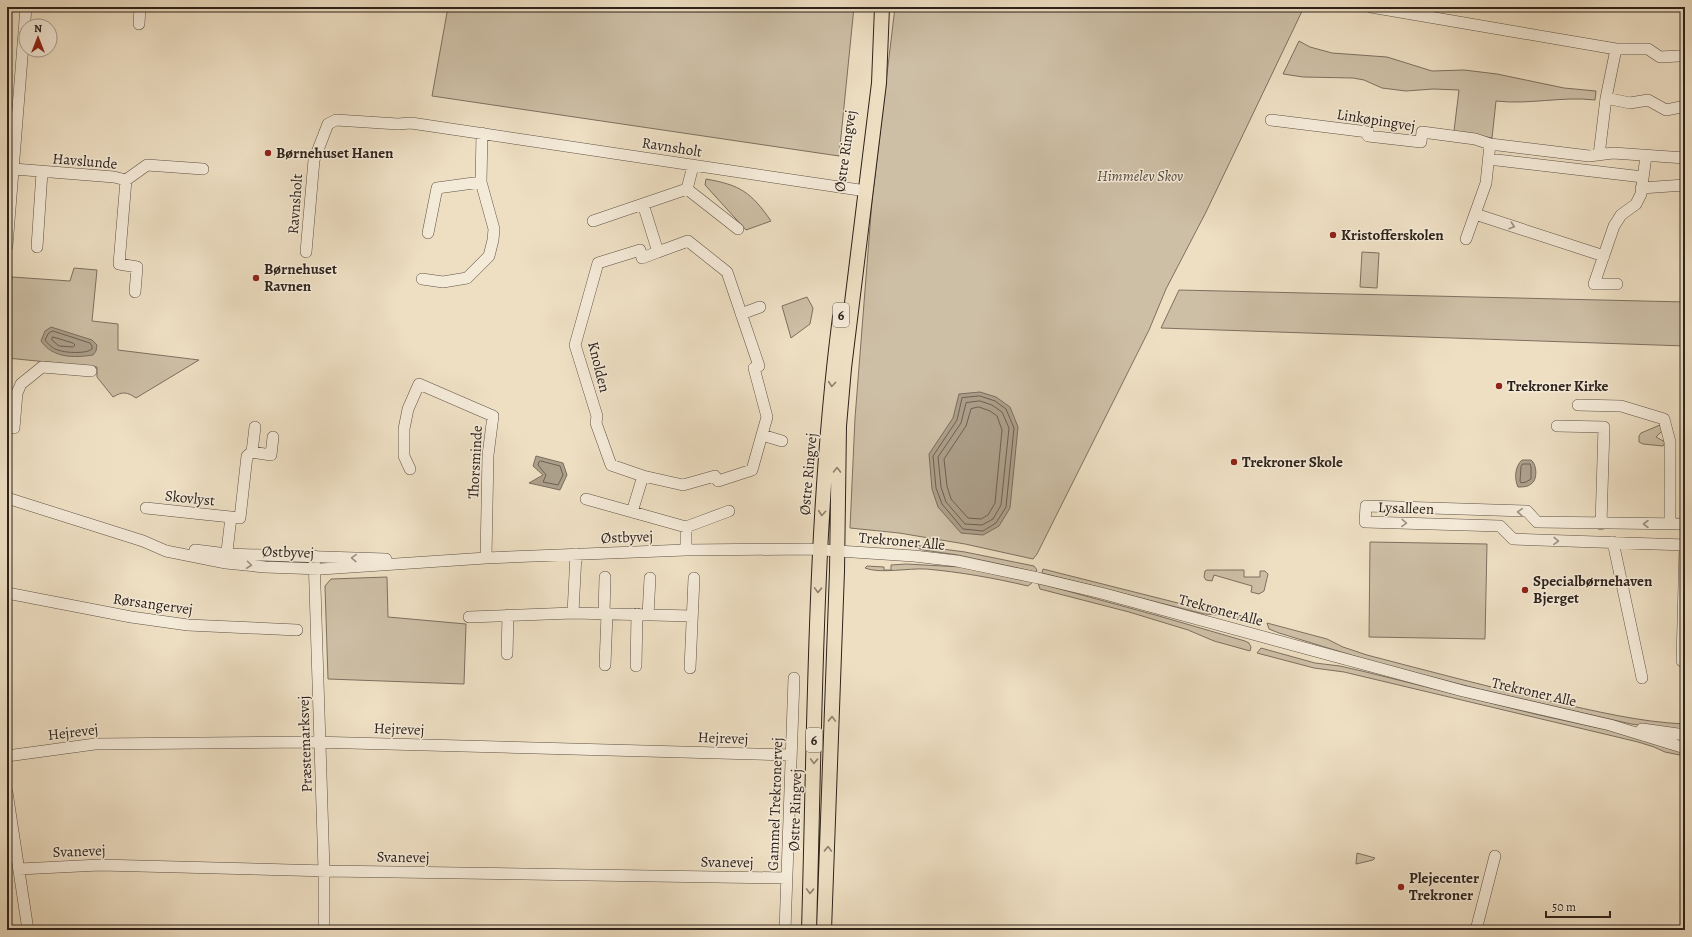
<svg xmlns="http://www.w3.org/2000/svg" width="1692" height="937" viewBox="0 0 1692 937" font-family="Alegreya,serif">
	<style>
		.green { fill: #cdbfa6; stroke: #7d7060 }
		.water { fill: #ac9f8a; stroke: #796d5e }
		.lines { fill: none; stroke-linecap: round; stroke-linejoin: round }
		.shore { stroke: #6c6052; stroke-width: 1 }
		.minor-casing { stroke: #5d5145; stroke-width: 12 }
		.major-casing { stroke: #2d221b; stroke-width: 16 }
		.minor { stroke: #f4ead8; stroke-width: 11 }
		.major { stroke: #eedfc3; stroke-width: 14 }
		.oneway { stroke: #9a9083 }
		.oneway2 { stroke: #8e806f }
		.poi-dot { fill: #8f2418; stroke: #f4ead8; stroke-width: 1.5 }
		.labels { text-anchor: middle; stroke-width: 3; stroke-linejoin: round; paint-order: stroke }
		.shield { fill: #f4ead8; stroke: #695e54; stroke-width: 1 }
		.shield-label { font-size: 14px; font-weight: bold; fill: #2d221b }
		.street-label { font-size: 15px; fill: #2d221b; stroke: #f4ead8 }
		.poi-label { font-size: 15px; font-weight: bold; fill: #2d221b; stroke: #f4ead8; text-anchor: start }
		.park-label { font-size: 15px; font-style: italic; fill: #55493e; stroke: #f4ead8 }
	</style>
	<rect width="100%" height="100%" fill="#eedfc3"/>
	<filter id="stains"><feTurbulence type="fractalNoise" baseFrequency=".005" numOctaves="4"/><feColorMatrix values="0 0 0 0 .2 0 0 0 0 .09 0 0 0 0 .02 0 0 0 .5 -.17"/></filter>
	<radialGradient id="worn" r=".72"><stop offset=".6" stop-color="#630" stop-opacity="0"/><stop offset="1" stop-color="#630" stop-opacity=".3"/></radialGradient>
	<path class="green" d="M448 7H854L839 156 432 96Z
		M895 7H1304L1206 212 1166 289 1149 330 1037 554 1033 559 965 544 899 533 850 528 855 418 872 201Z
		M1299 41 1310 47 1332 53 1387 57 1432 71 1464 70 1497 74 1564 88 1596 91 1595 100C1562 96 1529 105 1496 101L1492 138 1454 131 1459 90 1433 89 1406 91 1382 88 1364 80 1353 78 1303 77 1283 74Z
		M706 179C740 185 751 192 771 221L746 230 705 185Z
		M1362 252 1379 253 1377 288 1360 287Z
		M74 268 97 270 92 321 118 324V350L199 360 136 398C127 392 123 391 113 397L97 377V367L7 358V321L12 277 70 281Z
		M1179 290 1685 302V346L1161 328Z
		M807 297 813 308 810 324 791 338 782 306Z
		M1660 425 1663 430 1656 437 1665 442 1663 446 1643 444 1639 442V436L1641 433Z
		M1370 542 1487 544 1485 639 1369 637Z
		M905 544 965 552 1034 566 1037 570 1036 572 958 555 923 550Z
		M906 564 961 567 1033 582 1028 586C994 578 960 572 926 569 909 568 879 574 865 568L867 566 884 567V570H891V565Z
		M1043 569 1174 602 1202 609 1221 610 1219 615 1204 614 1184 609 1042 573Z
		M1207 570H1244V577H1260V571H1265L1268 574 1264 591 1259 594 1251 592 1252 586 1214 575 1212 581 1206 580 1204 577 1205 571Z
		M387 577 388 617 466 624 464 684 328 679 325 586 331 579Z
		M1038 583 1159 616 1245 641 1249 643 1251 647 1250 651 1214 641 1188 630 1129 612 1040 589Z
		M1227 612 1256 620V621L1250 623 1236 619V618L1226 615Z
		M1267 623 1327 639 1343 647 1367 655C1428 671 1489 687 1550 701 1595 711 1639 722 1685 724V731L1631 724 1479 689 1377 663 1279 633 1269 629Z
		M1261 648 1315 663 1340 666 1366 672 1539 715 1640 737 1685 751V756L1665 752 1654 747 1638 742 1344 672 1314 668 1257 653Z
		M1357 853 1375 858 1373 860 1356 864Z"/>
	<path class="water" d="M51 327 92 340 97 345 96 351 93 355C73 358 53 358 41 341L45 331Z
		M980 392 996 397 1010 407 1018 427 1010 508 999 526 983 535 961 533 938 507 932 489 929 454 953 418 959 394Z
		M536 456 563 463 567 475 560 490 529 483 543 475 533 466Z
		M1522 460H1531C1537 464 1538 480 1531 484 1528 487 1522 487 1518 487 1514 479 1515 466 1522 460Z"/>
	<g class="lines">
		<path class="shore" d="M53 331 90 343 92 346V349C87 354 65 353 58 350 53 349 48 344 45 340L48 334Z
			M53 337 73 343 75 345 73 347 59 346 52 340Z
			M980 396 995 401 1006 409 1014 428 1006 507 996 523 983 531 963 529 942 504 936 488 933 456 957 420 962 398Z
			M980 401 992 405 1002 412 1009 428 1001 505 993 519 982 525 965 524 946 502 941 487 938 457 961 423 966 403Z
			M979 407 990 411 997 416 1002 430 995 503 988 515 981 519 968 518 951 499 947 486 944 459 966 426 971 409Z
			M541 461 560 466 563 475 558 485 543 482 546 475 538 465 539 462Z
			M1523 464H1530L1531 467V479L1526 482 1521 483 1520 481 1521 467Z"/>
		<g class="minor-casing">
			<path id="minor" d="M1371 7 1616 49 1606 98 1599 155
				M139 24 140 7
				M1616 49H1648L1660 57 1679 56
				M1606 98 1630 103 1648 100 1666 110 1681 107
				M1271 120 1368 132V136L1421 142 1422 132 1475 139 1490 144 1589 156 1613 153 1685 158
				M1497 160 1643 177
				M14 169 114 177 126 180 147 165 203 169
				M126 180 119 264 137 267 135 292
				M1641 188 1685 185
				M687 189 693 166
				M643 204 658 252 642 258 640 250 598 263 575 345 597 416 596 423 611 465 643 476 683 485 715 476 718 481 752 470 767 417 754 368 759 366 727 272 688 241 658 252
				M1475 214 1604 256
				M593 221 687 189 738 229
				M428 233 437 188 481 182
				M1466 239 1486 183 1490 144
				M7 246 26 7
				M37 247 42 172
				M306 252 314 160 328 124 336 120 398 124 411 123 866 191
				M422 279 443 282 467 278 489 256 493 240 494 229 481 182 482 133
				M1617 284H1594L1614 226 1621 215 1636 204 1641 194 1646 156
				M741 314 760 307
				M1578 405 1621 406 1664 419 1670 442V524
				M1557 426 1604 427 1601 524
				M14 428 17 393 21 384 42 367 91 371
				M762 435 782 441
				M252 452 271 455 273 437
				M410 469 404 456V429L408 409 419 384 493 416 488 455 486 558
				M7 498 143 541 166 551 226 563 265 567 321 569 486 558 686 550 808 549 914 556 957 561 1038 578 1101 593 1463 691 1610 725 1685 748
				M586 499 686 527 729 511
				M146 508 240 518 247 456 252 452 255 427
				M632 512 643 476
				M1685 524 1537 522 1527 511 1366 506 1365 522 1500 526 1513 539 1685 545
				M686 527V550
				M1613 542 1642 678
				M195 550 227 554 386 559
				M314 556 324 870V930
				M226 560 231 517
				M7 593 131 617 188 625 297 630
				M573 613 576 554
				M604 614 605 577
				M648 615 650 578
				M469 617 573 613 692 616
				M507 654 508 615
				M1682 661 1685 545
				M605 665 607 614
				M636 666 637 614
				M690 668 694 578
				M1642 729 1685 735
				M7 756 95 744 313 742 791 755
				M7 792 28 930
				M19 869 100 865 328 871 787 878
				M785 930 794 678
				M1476 930 1495 856"/>
		</g>
		<g class="major-casing">
			<path id="major" d="M809 930C815 726 814 520 840 317
				M824 930 837 571 839 426 844 368 879 83 882 7"/>
		</g>
		<use href="#minor" class="minor"/>
		<use href="#major" class="major"/>
	</g>
	<defs><path id="oneway-chevron" d="M-2-3.5L2.5 0L-2 3.5" fill="none" stroke-width="1.6" stroke-linecap="round" stroke-linejoin="round"/></defs>
	<g class="oneway">
		<use href="#oneway-chevron" transform="translate(1512 226) rotate(18)"/>
		<use href="#oneway-chevron" transform="translate(1520 512) rotate(-176)"/>
		<use href="#oneway-chevron" transform="translate(1404 523) rotate(2)"/>
		<use href="#oneway-chevron" transform="translate(1646 524) rotate(-180)"/>
		<use href="#oneway-chevron" transform="translate(1556 541) rotate(2)"/>
		<use href="#oneway-chevron" transform="translate(354 558) rotate(-178)"/>
		<use href="#oneway-chevron" transform="translate(249 565) rotate(7)"/>
	</g>
	<g class="oneway2">
		<use href="#oneway-chevron" transform="translate(832 384) rotate(95)"/>
		<use href="#oneway-chevron" transform="translate(837 470) rotate(-89)"/>
		<use href="#oneway-chevron" transform="translate(822 513) rotate(95)"/>
		<use href="#oneway-chevron" transform="translate(818 590) rotate(92)"/>
		<use href="#oneway-chevron" transform="translate(832 719) rotate(-88)"/>
		<use href="#oneway-chevron" transform="translate(814 761) rotate(92)"/>
		<use href="#oneway-chevron" transform="translate(828 849) rotate(-88)"/>
		<use href="#oneway-chevron" transform="translate(810 891) rotate(92)"/>
	</g>
	<g class="poi-dot">
		<circle cx="268" cy="153" r="4"/>
		<circle cx="1333" cy="235" r="4"/>
		<circle cx="256" cy="278" r="4"/>
		<circle cx="1499" cy="386" r="4"/>
		<circle cx="1234" cy="462" r="4"/>
		<circle cx="1525" cy="590" r="4"/>
		<circle cx="1401" cy="887" r="4"/>
	</g>
	<g class="labels">
		<g class="shield">
			<rect x="833" y="303" width="16" height="24" rx="3"/>
			<rect x="806" y="728" width="16" height="24" rx="3"/>
		</g>
		<g class="shield-label">
			<text x="841" y="320">6</text>
			<text x="814" y="745">6</text>
		</g>
		<g class="street-label">
			<text transform="translate(1376 120) rotate(9)" y="5">Linkøpingvej</text>
			<text transform="translate(672 147) rotate(9)" y="5">Ravnsholt</text>
			<text transform="translate(845 151) rotate(-82)" y="5">Østre Ringvej</text>
			<text transform="translate(85 161) rotate(5)" y="5">Havslunde</text>
			<text transform="translate(295 204) rotate(-86)" y="5">Ravnsholt</text>
			<text transform="translate(599 367) rotate(76)" y="5">Knolden</text>
			<text transform="translate(475 462) rotate(-87)" y="5">Thorsminde</text>
			<text transform="translate(808 474) rotate(-85)" y="5">Østre Ringvej</text>
			<text transform="translate(190 498) rotate(6)" y="5">Skovlyst</text>
			<text transform="translate(1406 508) rotate(2)" y="5">Lysalleen</text>
			<text transform="translate(627 537) rotate(-2)" y="5">Østbyvej</text>
			<text transform="translate(902 541) rotate(5)" y="5">Trekroner Alle</text>
			<text transform="translate(288 552) rotate(2)" y="5">Østbyvej</text>
			<text transform="translate(153 604) rotate(8)" y="5">Rørsangervej</text>
			<text transform="translate(1221 610) rotate(15)" y="5">Trekroner Alle</text>
			<text transform="translate(1534 692) rotate(13)" y="5">Trekroner Alle</text>
			<text transform="translate(399 729) rotate(2)" y="5">Hejrevej</text>
			<text transform="translate(73 732) rotate(-7)" y="5">Hejrevej</text>
			<text transform="translate(723 738) rotate(2)" y="5">Hejrevej</text>
			<text transform="translate(305 744) rotate(-92)" y="5">Præstemarksvej</text>
			<text transform="translate(775 804) rotate(-88)" y="5">Gammel Trekronervej</text>
			<text transform="translate(795 810) rotate(-88)" y="5">Østre Ringvej</text>
			<text transform="translate(79 851) rotate(-2)" y="5">Svanevej</text>
			<text transform="translate(403 857) rotate(1)" y="5">Svanevej</text>
			<text transform="translate(727 862) rotate(1)" y="5">Svanevej</text>
		</g>
		<g class="poi-label">
			<text x="276" y="158">Børnehuset Hanen</text>
			<text x="1341" y="240">Kristofferskolen</text>
			<text x="264" y="274">Børnehuset<tspan x="264" dy="17">Ravnen</tspan></text>
			<text x="1507" y="391">Trekroner Kirke</text>
			<text x="1242" y="467">Trekroner Skole</text>
			<text x="1533" y="586">Specialbørnehaven<tspan x="1533" dy="17">Bjerget</tspan></text>
			<text x="1409" y="883">Plejecenter<tspan x="1409" dy="17">Trekroner</tspan></text>
		</g>
		<g class="park-label">
			<text x="1140" y="181">Himmelev Skov</text>
		</g>
	</g>
	<rect width="1692" height="937" fill="none" stroke="#eedfc3" stroke-width="24"/>
	<rect x="8" y="8" width="1676" height="921" fill="none" stroke="#2d221b" stroke-width="2"/>
	<rect x="12" y="12" width="1668" height="913" fill="none" stroke="#2d221b"/>
	<g transform="translate(38 38)"><circle r="19" fill="#f4ead8" stroke="#a49a8c"/>
	<path d="M0-3L7 15L0 10L-7 15Z" fill="#8f2418"/>
	<text y="-6" font-size="11" font-weight="bold" text-anchor="middle" fill="#2d221b">N</text>
	</g>
	<path d="M1546 911v6h64v-6" fill="none" stroke="#2d221b" stroke-width="2"/>
	<text x="1552" y="911" font-size="12" fill="#2d221b" stroke="#f4ead8" stroke-width="3" paint-order="stroke">50 m</text>
	<rect width="100%" height="100%" filter="url(#stains)"/>
	<rect width="100%" height="100%" fill="url(#worn)"/>
</svg>
